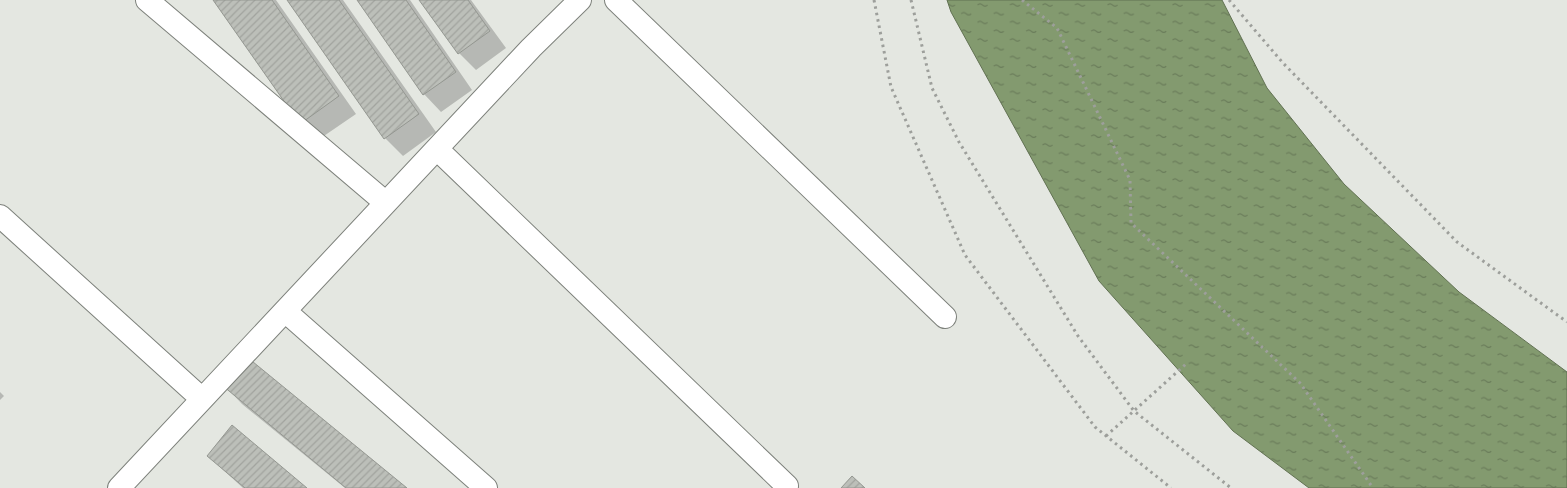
<svg xmlns="http://www.w3.org/2000/svg" width="1567" height="488" viewBox="0 0 1567 488" font-family="Overpass,sans-serif">
	<style>
		.water { fill: url(#water-ripples); stroke: #617152 }
		.shadow { fill: #0003 }
		.building { fill: url(#building-hatch); stroke: #949791 }
		.lines { fill: none; stroke-linecap: round; stroke-linejoin: round }
		.minor-casing { stroke: #7d817b; stroke-width: 24 }
		.path { stroke: #9d9f9b; stroke-width: 3; stroke-dasharray: 2.5 4; stroke-linecap: butt }
		.minor { stroke: #fff; stroke-width: 22 }
	</style>
	<defs>
		<pattern id="water-ripples" width="26" height="14" patternUnits="userSpaceOnUse" patternTransform="scale(1.25)"><rect width="26" height="14" fill="#839a6f"/><path d="M2 4q2-2 4 0t4 0M15 11q2-2 4 0t4 0" fill="none" stroke="#6a7c5a"/></pattern>
		<pattern id="building-hatch" width="6" height="6" patternUnits="userSpaceOnUse" patternTransform="scale(1.25)"><rect width="6" height="6" fill="#bcbfb9"/><path d="M-1 1l2-2M0 6l6-6M5 7l2-2" fill="none" stroke="#a1a39e"/></pattern>
	</defs>
	<rect width="100%" height="100%" fill="#e4e7e1"/>
	<path class="water" d="M947 0H1222L1267 88 1344 184 1459 292 1567 372V488H1309L1233 431 1099 281 951 12Z"/>
	<path class="shadow" d="M214 0H276L356 114 318 140Z
		M288 0H343L436 132 403 156 385 138Z
		M359 0H410L472 90 441 112 424 94Z
		M420 0H471L506 48 476 70 459 53Z
		M225 386 405 488H345L242 404Z
		M0 392 4 396 0 400Z
		M208 456 305 488H243Z"/>
	<path class="building" d="M213 0H272L339 96 300 124Z
		M287 0H339L419 114 384 139Z
		M357 0H406L456 72 423 95Z
		M419 0H468L490 31 458 54Z
		M247 357 407 488H346L223 386Z
		M232 425 307 488H245L207 456Z
		M852 476 865 488H841Z"/>
	<g class="lines">
		<g class="minor-casing">
			<path id="minor" d="M147 0 386 203
				M616 0 945 317
				M437 149 787 486
				M0 216 202 399
				M285 311 486 488
				M119 488 531 48 580 0"/>
		</g>
		<path class="path" d="M874 0 891 87 965 255 1095 427 1171 488
			M911 0 932 88 959 142 1078 336 1134 411 1231 488
			M1022 0 1057 28 1130 180 1131 223 1300 383 1373 488
			M1229 0 1283 63 1457 242 1567 322
			M1106 436 1186 364"/>
		<use href="#minor" class="minor"/>
	</g>
</svg>
